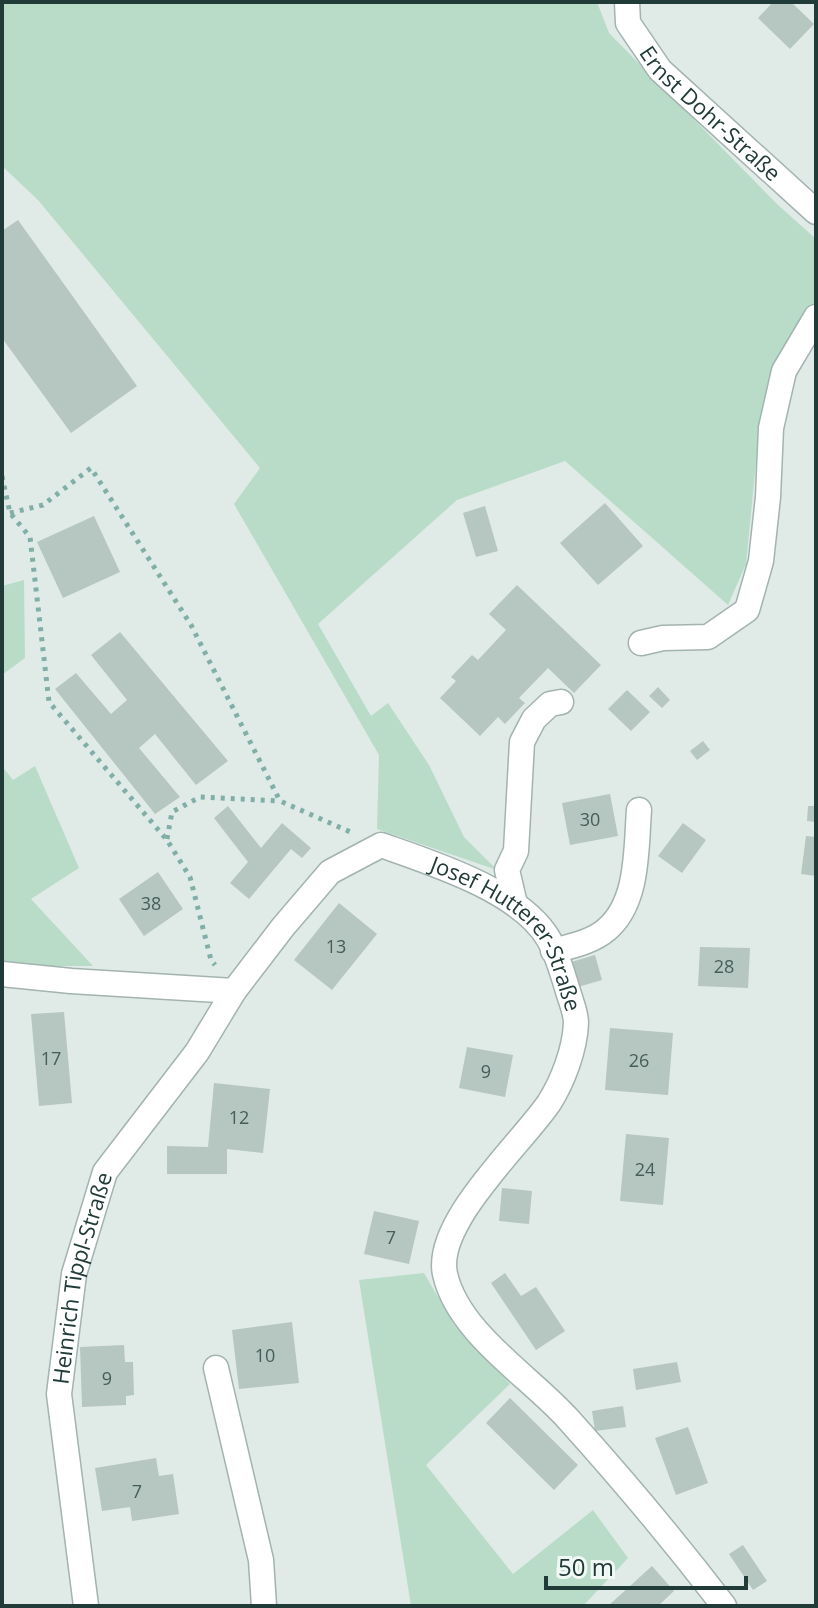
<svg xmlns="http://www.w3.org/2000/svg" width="818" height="1608" viewBox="0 0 818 1608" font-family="'Open Sans',sans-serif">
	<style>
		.green { fill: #b9dcc8 }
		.building { fill: #b6c6c1 }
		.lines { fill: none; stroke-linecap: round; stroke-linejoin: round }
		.minor-casing { stroke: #a3b3b0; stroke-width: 27 }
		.path { stroke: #81afa7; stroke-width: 5; stroke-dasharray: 4 6; stroke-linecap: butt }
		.minor { stroke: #fff; stroke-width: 24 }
		.labels { text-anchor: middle; stroke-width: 6; stroke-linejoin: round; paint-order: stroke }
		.number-label { font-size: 18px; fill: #465e5a }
		.street-label { font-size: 22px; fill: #213b38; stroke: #f1f8f5 }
	</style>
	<rect width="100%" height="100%" fill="#e0ebe8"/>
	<path class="green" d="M2 2H597L609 33 778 205 816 239V302L773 366 758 442 746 564 728 605 565 461 457 500 318 624 371 716 388 703 429 765 464 837 497 870 377 829 379 755 234 504 260 468 38 200 2 166Z
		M24 580 25 658 2 675V586Z
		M2 766 13 780 35 766 79 868 31 899 93 966H2Z
		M424 1273 454 1324 510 1384 426 1465 513 1574 593 1510 628 1558 583 1606H411L359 1280Z"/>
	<path class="building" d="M773 2H791L814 24 790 49 758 18Z
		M18 220 137 386 71 433 2 338V231Z
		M605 503 643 546 598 585 560 543Z
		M485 506 498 551 476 557 463 513Z
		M94 516 120 572 63 598 37 542Z
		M517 585 601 665 574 693 548 668 519 698 525 703 505 724 498 717 480 736 440 698 456 681 451 677 472 655 478 660 506 630 489 614Z
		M120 632 228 761 196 785 155 734 139 748 180 797 155 814 55 689 76 673 111 714 127 700 91 655Z
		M658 687 670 700 662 708 649 696Z
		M627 690 650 712 631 731 608 709Z
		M703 741 710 750 697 760 690 751Z
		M610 794 618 836 570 845 562 803Z
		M228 806 261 848 282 823 311 848 302 858 291 849 249 899 230 883 248 862 214 818Z
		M808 806H816V822L807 821Z
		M683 823 706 840 682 873 658 856Z
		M806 836 816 837V876L801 874Z
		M158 872 183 909 144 936 119 899Z
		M339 903 377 934 332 990 294 960Z
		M700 947 750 948 748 988 698 986Z
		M595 955 602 980 578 987 571 962Z
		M64 1012 72 1103 39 1106 31 1014Z
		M610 1028 673 1033 668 1095 605 1090Z
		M467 1047 513 1055 505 1097 459 1088Z
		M214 1083 270 1089 263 1153 227 1149V1174H167V1146L208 1147Z
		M626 1134 669 1138 663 1205 620 1201Z
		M502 1188 532 1191 529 1224 499 1221Z
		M374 1211 419 1221 409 1264 364 1254Z
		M505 1273 521 1296 536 1287 565 1331 536 1350 491 1283Z
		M292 1322 299 1383 239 1389 232 1330Z
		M124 1345 125 1362H133L134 1395 126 1396V1405L82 1407 80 1347Z
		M677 1362 681 1382 636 1390 633 1369Z
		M510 1398 578 1465 554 1490 486 1423Z
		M623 1406 626 1427 595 1431 592 1411Z
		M688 1427 708 1483 676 1495 655 1438Z
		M156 1458 159 1476 173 1474 179 1514 132 1521 130 1507 102 1511 95 1468Z
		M743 1545 767 1581 753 1590 729 1554Z
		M652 1566 674 1591 658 1606H608Z"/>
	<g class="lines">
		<g class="minor-casing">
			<g id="minor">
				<path id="s1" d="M627 2 628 23 660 70 816 212"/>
				<path d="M641 643 663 638 708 637 747 610 761 561 768 497 771 428 784 371 816 317"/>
				<path d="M515 904 507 870 516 851 522 742 534 719 550 704 561 702"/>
				<path d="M553 951C571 946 592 942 606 930 639 903 636 848 639 810"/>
				<path id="s2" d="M2 974 71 981 234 991 283 927 330 872 381 845C432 863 519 890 548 938 557 953 562 972 567 988 570 999 576 1012 576 1023 575 1049 563 1081 549 1103 520 1145 434 1223 445 1274 458 1333 531 1377 569 1420 623 1480 675 1542 724 1606"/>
				<path d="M216 1368 261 1560 264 1606"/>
				<path id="s3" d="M86 1606 59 1394 74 1274 105 1172 197 1052 234 991"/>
			</g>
		</g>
		<path class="path" d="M2 476 10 513 30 537 49 702 167 840 190 877 211 960 215 965
			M10 513 43 505 91 468 191 625 280 801 355 834
			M167 839 172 812 200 797 279 801"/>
		<use href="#minor" class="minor"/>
	</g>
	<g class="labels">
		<g class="number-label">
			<text x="590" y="826">30</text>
			<text x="151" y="910">38</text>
			<text x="336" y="953">13</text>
			<text x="724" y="973">28</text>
			<text x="51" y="1065">17</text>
			<text x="639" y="1067">26</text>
			<text x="486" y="1078">9</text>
			<text x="239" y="1124">12</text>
			<text x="645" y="1176">24</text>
			<text x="391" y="1244">7</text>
			<text x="265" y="1362">10</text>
			<text x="107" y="1385">9</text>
			<text x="137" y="1498">7</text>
		</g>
		<g class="street-label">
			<text dy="8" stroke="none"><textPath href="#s1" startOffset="144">Ernst Dohr-Straße</textPath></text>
			<text dy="8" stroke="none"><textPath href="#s2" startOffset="606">Josef Hutterer-Straße</textPath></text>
			<text dy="8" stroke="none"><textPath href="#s3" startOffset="332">Heinrich Tippl-Straße</textPath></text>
		</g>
	</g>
	<rect width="818" height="1608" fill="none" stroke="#213b38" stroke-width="8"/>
	<path d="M546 1576v12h200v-12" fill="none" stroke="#213b38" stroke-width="4"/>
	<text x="558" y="1576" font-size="24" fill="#213b38" stroke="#f1f8f5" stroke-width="6" paint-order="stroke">50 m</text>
</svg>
